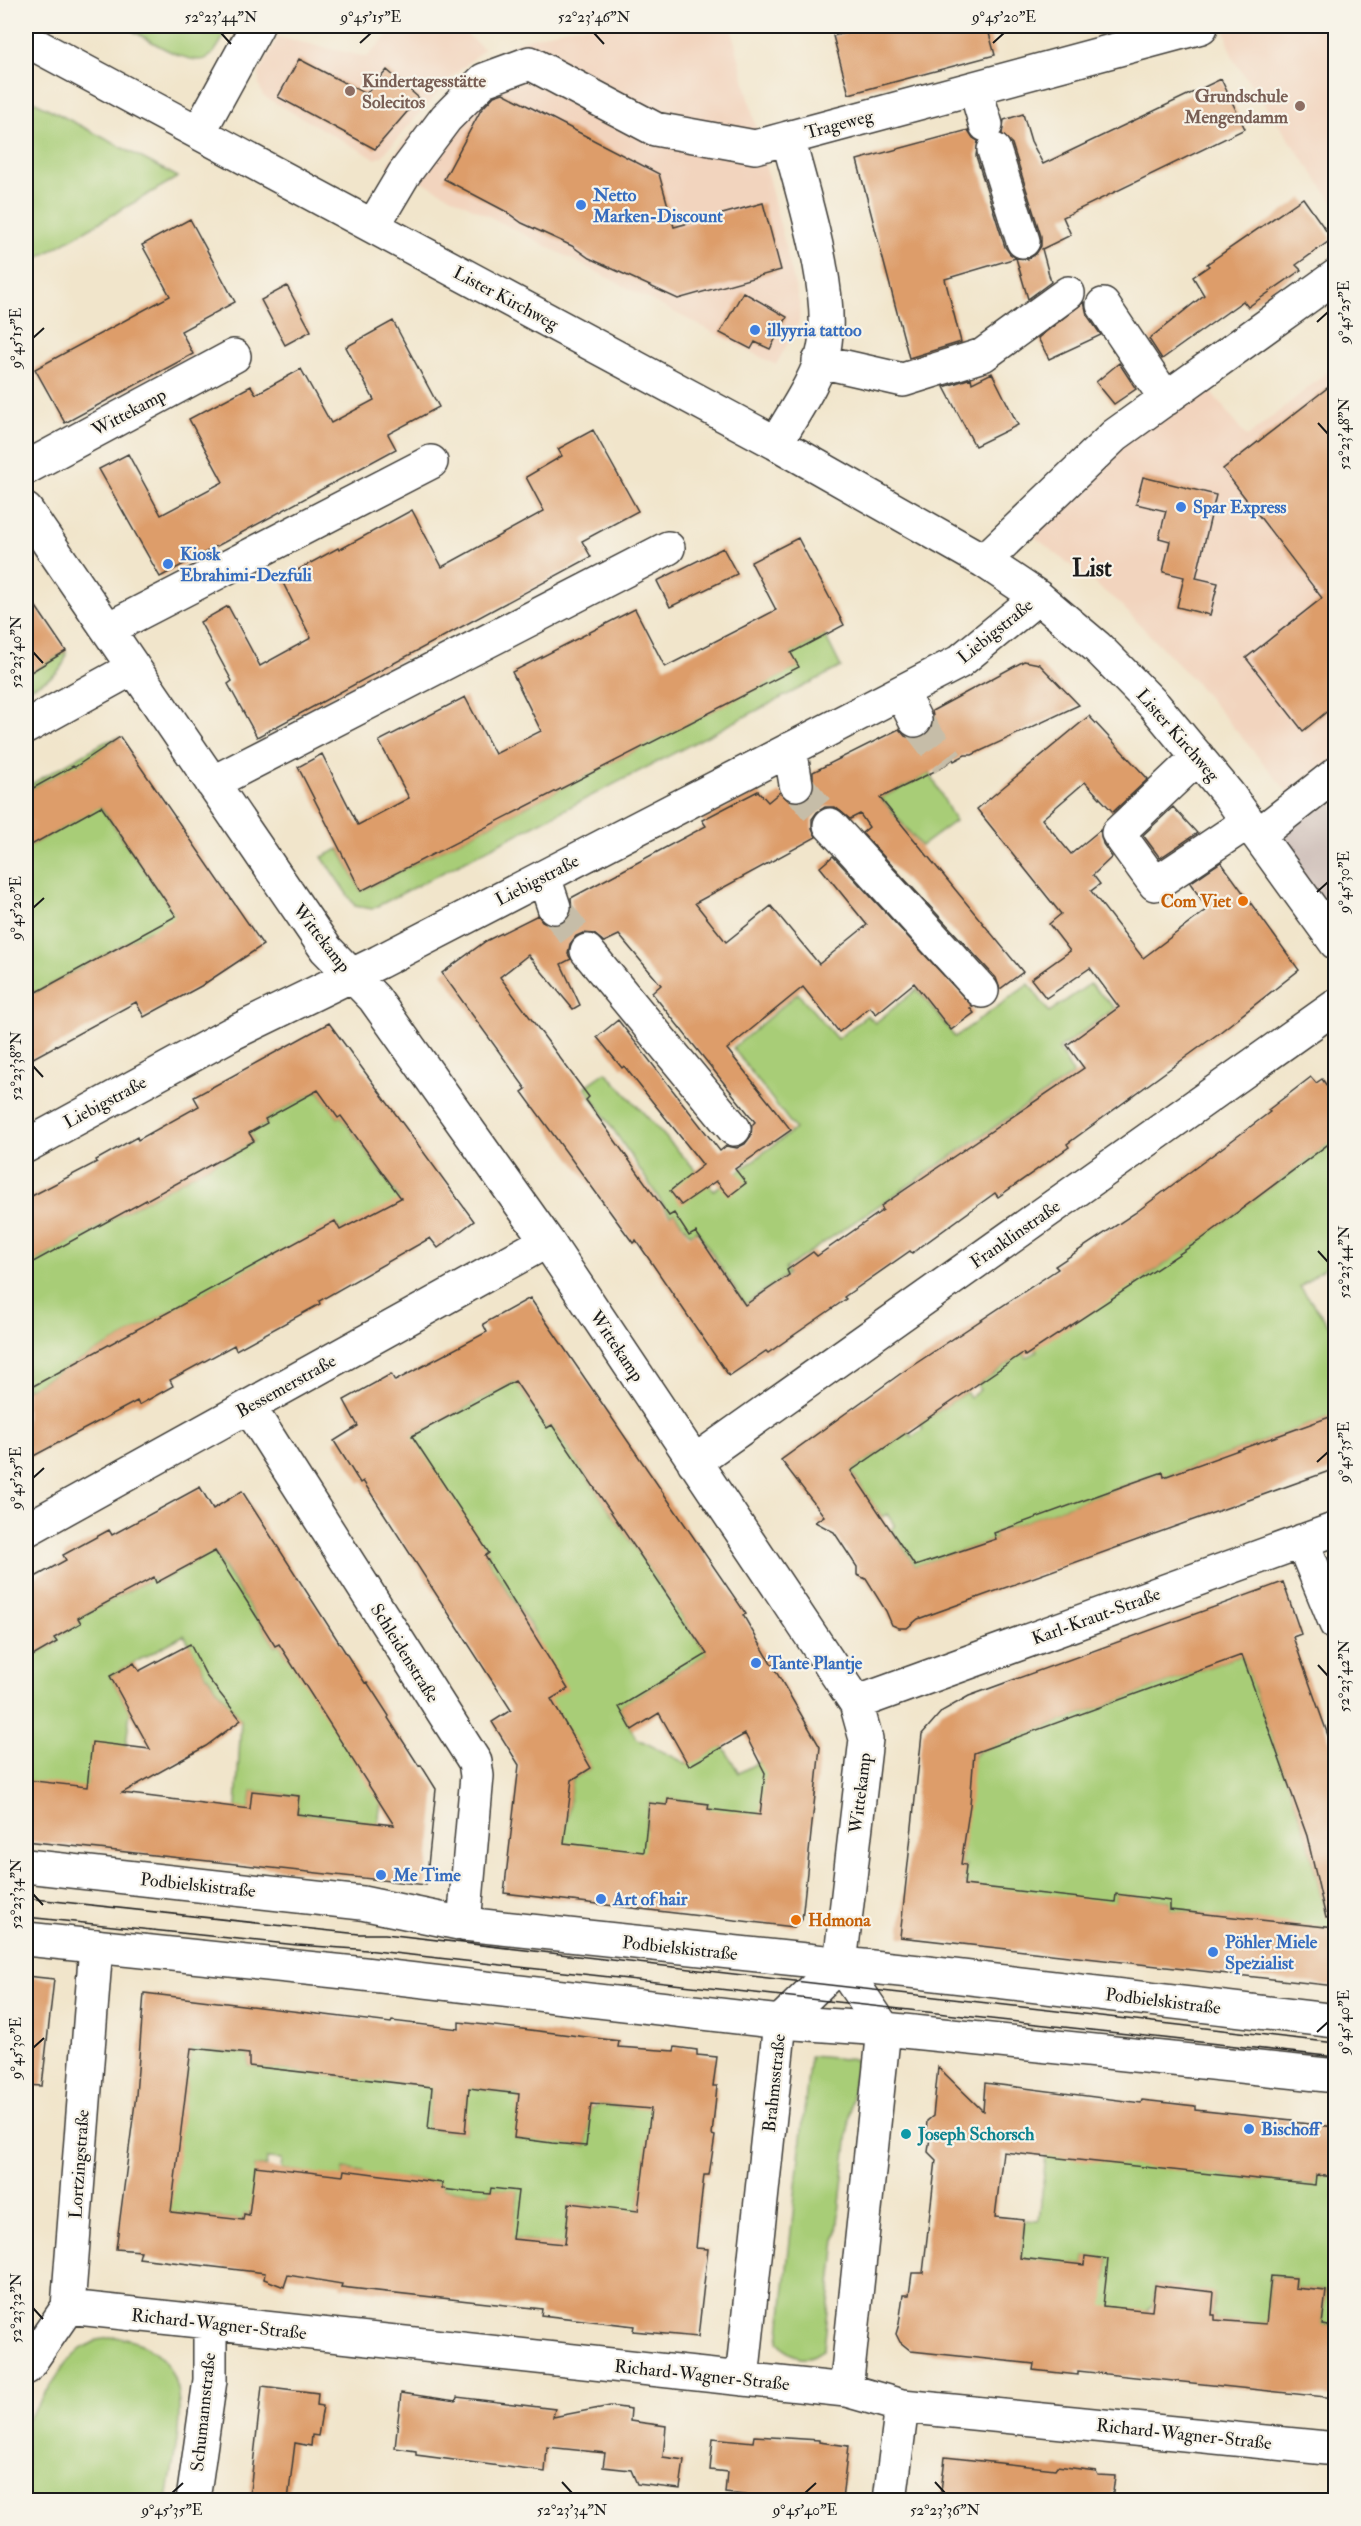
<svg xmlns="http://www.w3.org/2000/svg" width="1361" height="2526" viewBox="0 0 1361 2526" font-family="'IM FELL Double Pica',serif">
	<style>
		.built { fill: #f2d4be }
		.industrial { fill: #cfc0ba }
		.green { fill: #a8cd77; stroke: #62744a; stroke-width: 1.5 }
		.building { fill: #dd9d6b; fill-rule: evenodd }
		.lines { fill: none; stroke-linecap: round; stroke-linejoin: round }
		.minor-tunnel { stroke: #c6bda8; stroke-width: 33; stroke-dasharray: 33 16; stroke-linecap: butt }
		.minor-casing { stroke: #3c3a36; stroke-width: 36 }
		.major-casing { stroke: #3c3a36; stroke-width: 36 }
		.minor { stroke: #fff; stroke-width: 33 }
		.major { stroke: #fff; stroke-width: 33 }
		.tram { stroke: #1c1c1c; stroke-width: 1.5 }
		.ticks { fill: none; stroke: #1c1c1c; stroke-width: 2 }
		.education-dot { fill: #8d6e63; stroke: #f7f3e8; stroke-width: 2 }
		.shop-dot { fill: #3f7fe0; stroke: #f7f3e8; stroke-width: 2 }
		.food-dot { fill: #e8710a; stroke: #f7f3e8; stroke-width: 2 }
		.culture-dot { fill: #0f9aa8; stroke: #f7f3e8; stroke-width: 2 }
		.labels { text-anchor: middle; stroke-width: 4.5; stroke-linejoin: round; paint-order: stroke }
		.education-label { font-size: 18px; font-weight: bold; fill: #785e54; stroke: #f7f3e8; text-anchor: start }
		.street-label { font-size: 18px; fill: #1c1c1c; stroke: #f7f3e8 }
		.shop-label { font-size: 18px; font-weight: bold; fill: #366cbe; stroke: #f7f3e8; text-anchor: start }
		.food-label { font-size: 18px; font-weight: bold; fill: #c56008; stroke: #f7f3e8; text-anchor: end }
		.culture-label { font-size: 18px; font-weight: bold; fill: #0d838f; stroke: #f7f3e8; text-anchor: start }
		.district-label { font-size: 24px; font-weight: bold; fill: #1c1c1c; stroke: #f7f3e8 }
		.neatline { fill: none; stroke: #1c1c1c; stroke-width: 2 }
		.ticks-label { font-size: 15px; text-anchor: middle; fill: #1c1c1c }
	</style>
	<rect width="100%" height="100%" fill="#f7f3e8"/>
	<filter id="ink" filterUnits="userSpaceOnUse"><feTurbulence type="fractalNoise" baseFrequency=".0167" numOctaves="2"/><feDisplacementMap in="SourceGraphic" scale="12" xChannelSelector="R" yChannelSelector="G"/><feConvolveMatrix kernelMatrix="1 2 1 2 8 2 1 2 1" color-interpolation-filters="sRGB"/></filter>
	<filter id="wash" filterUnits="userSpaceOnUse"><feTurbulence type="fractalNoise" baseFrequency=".008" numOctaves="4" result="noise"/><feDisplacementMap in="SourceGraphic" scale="24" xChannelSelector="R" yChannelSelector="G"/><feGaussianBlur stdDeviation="1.35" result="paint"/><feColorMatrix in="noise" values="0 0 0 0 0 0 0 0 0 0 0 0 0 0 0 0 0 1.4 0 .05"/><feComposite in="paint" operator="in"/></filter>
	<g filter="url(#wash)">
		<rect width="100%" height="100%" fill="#f1e5cb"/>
		<path class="built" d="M396 26H457L484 49 448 81 382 156 376 159 263 96 259 85V73L278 37 367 57Z
			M575 26H731L800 306 799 322 776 365 388 164 403 142 434 108 476 69 518 42Z
			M1224 26H1335V205L1233 59Z
			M1335 366V772L1296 802 1196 683 1118 602 1036 538 1018 529 1198 375 1247 437Z"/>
		<path class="industrial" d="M1335 774V943L1258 835Z"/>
		<path class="green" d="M124 26H230C224 34 218 51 209 57 190 70 143 35 124 26Z
			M26 97 178 177 26 265Z
			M825 635 841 667 372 909 355 906 322 857 339 849 361 891 798 667 791 653Z
			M66 651C66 675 43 681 26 690V675Z
			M120 737 75 767 73 766 26 792V787L105 742Z
			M930 773 955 821 921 846 881 798Z
			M100 806 194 941 150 930 35 993 33 990 26 994V848Z
			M1029 984 1049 1012 1090 984 1115 1008 1059 1049 1073 1074 785 1269 788 1274 745 1304 697 1230 690 1234 674 1213 670 1215 585 1087 606 1072 714 1190 795 1129 733 1048 798 993 837 1039 867 1015 875 1023 917 989 955 1037Z
			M318 1090 338 1118 341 1116 404 1204 340 1230 335 1222 26 1390V1266L254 1141 249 1133 267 1123 265 1119Z
			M1335 1139V1259L1300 1287 1335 1333V1415L1164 1477 1162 1472 994 1533 996 1539 915 1566 891 1529 895 1526 887 1514 882 1517 851 1471 909 1432 912 1437 923 1429 920 1424 966 1392 970 1397 980 1390 977 1385 1023 1353 1027 1358 1037 1351 1035 1346 1135 1282 1136 1283 1200 1240Z
			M515 1381 547 1428 552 1425 707 1654 619 1707 636 1738 689 1765 723 1746 739 1773 764 1759 767 1764 762 1824 708 1809V1804L669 1799 667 1805 649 1803 646 1829 655 1830 657 1854 557 1848 567 1822 572 1780 591 1768 550 1700 535 1633 485 1556 489 1553 407 1439Z
			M212 1549 275 1646 279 1644 382 1794 378 1824 297 1814 298 1796 252 1791 250 1809 236 1808 241 1720 207 1676 184 1635 110 1676 130 1712 125 1752 89 1773 87 1791 26 1780V1660L57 1642 54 1638 81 1623 78 1618 154 1577 157 1583 200 1559Z
			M1242 1655 1307 1836 1324 1909H1326L1333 1930 1170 1910V1901L1116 1895 1115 1904 969 1887 964 1882 966 1865 961 1864 973 1757 979 1751Z
			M191 2048 249 2054V2066L412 2084 433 2081 428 2129 465 2133V2087L522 2095 515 2138 586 2146 590 2109 598 2105 632 2108 633 2105 653 2102 636 2227 606 2207 569 2203 565 2245 509 2238 515 2215 518 2192 491 2188 490 2194 442 2189 441 2183 405 2178 402 2196 359 2209 363 2172 344 2169 343 2178 281 2169 282 2159 267 2158 266 2167 255 2166 260 2216 244 2214 243 2220 179 2213 168 2217Z
			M810 2056 856 2060 824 2348C809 2363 791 2359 779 2342Z
			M1046 2155 1314 2185 1316 2175 1335 2177V2327L1322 2325 1326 2291 1295 2288V2278L1271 2276 1268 2306 1273 2325 1215 2320V2315H1212L1214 2293 1190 2289 1176 2321 1180 2288 1155 2285 1153 2304 1148 2311 1088 2308 1097 2286 1106 2279 1108 2259 1085 2256 1084 2265 1020 2258 1024 2220 1039 2221Z
			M116 2337C206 2351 176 2438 167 2500H26V2422L67 2362 81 2349 98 2340Z"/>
		<g id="blocks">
			<path class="building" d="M873 26H987L995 55 849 94 833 36Z
				M299 59 366 94 387 70 419 98 375 149 278 97Z
				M1221 79 1245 129 1063 217 1071 235 1042 249 1051 282 1028 299 1016 258 1028 259 1036 254 1041 246V236L1012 144 1002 134 1004 120 1023 114 1031 141 1043 164Z
				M503 93 659 174 674 227 763 203 781 270 678 299 589 258 572 246 522 223 505 211 444 179 481 110 494 96Z
				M968 130 973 138 978 141 976 156 1005 247 1010 254 1016 258 945 279 961 342 909 358 857 160Z
				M1303 198 1332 239 1296 265 1301 270 1248 307 1243 301 1162 359 1149 339 1204 295 1193 277 1209 266 1207 264Z
				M190 219 235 302 181 331 193 354 65 423 35 369 170 296 142 245Z
				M287 286 311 331 285 345 261 300Z
				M743 292 787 317 770 349 755 342 751 349 720 333Z
				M1084 302 1087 315 1101 335 1049 359 1038 338Z
				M393 321 439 407 388 434 396 449 160 577 99 469 128 454 161 515 223 482 189 419 251 386 256 394 301 369 331 423 374 400 346 347Z
				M1119 363 1136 389 1114 404 1096 382Z
				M992 373 1018 425 975 446 944 387 971 378 972 383Z
				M1335 382V705L1303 731 1246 658 1322 598 1223 469Z
				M593 430 638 511 582 541 591 557 257 737 228 684 232 681 200 622 228 606 260 666 311 638 281 579 338 548 339 550 412 510 442 567 544 511 526 477 562 456 558 449Z
				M1143 477 1216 495 1196 578 1218 583 1210 615 1177 607 1184 577 1163 572 1170 541 1159 538 1166 511 1136 504Z
				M798 538 844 625 791 653 799 667 361 891 298 767 322 754 358 825 409 798 379 741 465 697 495 754 541 731 512 672 635 609 665 667 776 610 751 562Z
				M723 548 737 574 670 607 657 581Z
				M26 592 66 651 26 675Z
				M1024 661 1039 664 1079 705 972 755H965L954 761 953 759 941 768 880 798 1023 972 1000 989 996 978 862 833 869 827 860 814 850 819 835 807H825L817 812 812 819V828L816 837 695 903 726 942 771 906 819 964 867 925 820 867 833 856 973 1007 970 1008 974 1013 951 1030 914 983 876 1014 870 1007 839 1032 803 987 727 1049 791 1130 735 1169 746 1183 729 1196 716 1181 681 1205 670 1191 703 1165 624 1066 622 1068 597 1037 618 1020 720 1151 726 1146 737 1148 745 1144 751 1136 752 1125 755 1122 652 993 661 985 619 935 604 942 594 934 583 933 576 936 570 944 568 954 571 959 561 964 580 1005 573 1009 528 955 500 977 589 1097 586 1100 669 1216 674 1213 689 1236 696 1232 745 1305 789 1275 787 1270 813 1252 817 1256 883 1210 881 1206 1084 1068 1067 1045 1119 1007 1090 968 1046 998 1031 979 1070 951 1049 924 1061 914 977 809 1089 716 1148 779 1113 812 1085 782 1042 819 1071 854 1100 830 1103 844 1112 857 1093 875 1100 884 1091 891 1143 958 1208 909 1190 883 1221 862 1299 970 1219 1033 1067 1144 1069 1147 998 1197 995 1193 912 1253 910 1251 844 1297 846 1299 768 1353 766 1351 729 1376 636 1240 633 1243 522 1092 526 1089 442 973 486 941 538 915 542 921 550 925H560L568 919 572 911 571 898 706 826 702 820 758 791 768 802 780 792 789 801 800 802 807 799 813 791V772L899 729 905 736 913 739 924 736 931 730 934 722 932 711Z
				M120 737 263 945 201 986 144 1017 136 1002 26 1062V998L176 916 101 806 26 848V792L73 766 75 767Z
				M1173 807 1197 833 1160 858 1143 835Z
				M329 1023 474 1221 438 1248 430 1238 319 1301 320 1304 236 1350 234 1345 170 1380 173 1386 139 1405 137 1401 26 1460V1390L335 1221 340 1230 401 1198 341 1116 338 1118 318 1090 265 1119 267 1123 249 1133 254 1141 26 1266V1199L97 1162 96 1160 137 1137 138 1140 199 1106 194 1097Z
				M1311 1077 1316 1083 1322 1079 1335 1097V1139L1199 1241 1025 1356 1023 1353 851 1471 915 1566 996 1539 994 1533 1129 1484 1163 1472 1164 1477 1335 1415V1469L918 1619 907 1628H899L892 1625 886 1611 866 1579 857 1575V1567L834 1532 815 1522 824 1516 781 1460 900 1374 1058 1269 1055 1266 1135 1213 1270 1112 1268 1110Z
				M530 1298 746 1614 743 1615 820 1747 802 1920 794 1927 504 1893 519 1765 492 1722 511 1710 363 1481 360 1483 334 1441 358 1426 344 1400 391 1374 395 1381 487 1332 483 1324ZM515 1381 547 1428 552 1425 707 1654 619 1707 632 1730 659 1713 689 1766 745 1734 765 1773 760 1815 708 1809 709 1804 668 1799 667 1805 649 1803 644 1852 564 1843 572 1780 591 1768 551 1699 568 1689 485 1556 489 1553 412 1436Z
				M200 1487 213 1509 242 1491 365 1683 367 1682 389 1716 388 1718 419 1766 421 1765 436 1789 426 1885 26 1841V1780L87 1787 92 1742 150 1749 110 1676 134 1663 139 1671 190 1644 207 1677 241 1720 206 1746 122 1793 250 1809 252 1791 299 1796 297 1814 394 1825 279 1644 275 1646 215 1551 156 1583 154 1577 78 1618 81 1623 54 1638 57 1642 26 1660V1582L66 1560 63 1555 109 1530 112 1535Z
				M1283 1582 1301 1634 1293 1637 1335 1755V1917L1326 1918 1307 1836 1242 1655 974 1753 970 1805 961 1864 966 1865 964 1885 1115 1902 1116 1894 1170 1901V1910L1335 1928V1986L900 1937 922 1734 942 1711 969 1696Z
				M26 1976 54 1979 42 2086 26 2085Z
				M144 1993 391 2023 392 2021 459 2029V2022L522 2029 619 2041 618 2047 674 2051 675 2047 697 2050V2055L717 2057 713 2086H717L712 2135 715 2136 709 2175H704L696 2248 708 2249 698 2337 633 2331 634 2326 541 2315 542 2309 341 2287 342 2284 288 2275 284 2287 264 2279 265 2273 139 2258 141 2251 116 2249 136 2095ZM191 2048 249 2054V2066L432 2087 428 2129 465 2133 469 2088 519 2094 514 2138 552 2143 586 2146 591 2104 651 2109 638 2211 569 2203 565 2244 512 2239 518 2191 491 2188 490 2194 467 2192 442 2189V2183L344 2170 343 2176 255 2166 249 2215 244 2214 243 2220 171 2212Z
				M938 2067 983 2111 985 2083 1141 2103 1142 2100 1195 2106V2110L1292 2120V2122L1335 2127V2177L1316 2175 1315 2185 1003 2152 995 2217 1024 2220 1020 2258 1084 2265 1085 2256 1108 2259 1103 2306 1152 2311 1155 2285 1167 2287 1214 2292 1212 2315H1215V2320L1266 2324 1271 2276 1296 2278 1295 2288 1326 2291 1322 2325 1335 2327V2398L1078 2371V2375L1033 2370 1034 2364 911 2351 900 2342 896 2334 899 2324 903 2295H909L912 2273H923L936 2160 928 2152 930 2137 926 2132 927 2121 933 2116Z
				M262 2386 318 2393 317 2405 323 2406 318 2436 312 2435 311 2446 295 2443 288 2500H249Z
				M401 2393 456 2401 457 2397 555 2409 553 2417 610 2406 631 2409 630 2421 666 2426 663 2457 684 2460 680 2489 637 2484 631 2470 603 2467 605 2453 547 2447 545 2472 416 2455V2451L395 2448Z
				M754 2436 819 2440V2442L848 2446 842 2500H792L725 2493 727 2472 710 2470 713 2438 753 2442Z
				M945 2457 1055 2469 1057 2466 1096 2471 1098 2475 1115 2476 1112 2500H940Z"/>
		</g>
	</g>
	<g filter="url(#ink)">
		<use href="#blocks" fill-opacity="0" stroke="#3c3a36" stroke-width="1.5"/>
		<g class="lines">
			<path class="minor-tunnel" d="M915 720 948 763
				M796 784 830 825
				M554 907 587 951"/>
			<g class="minor-casing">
				<path id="minor" d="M26 40 776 443 984 561 1038 597 1097 647 1155 706 1228 794 1336 943
					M975 88 986 125
					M199 132 257 26
					M994 150 1023 241
					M373 226 404 174 446 118 484 80 530 63 655 129 755 147 788 138
					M1103 305 1166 399
					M819 361 903 380 983 355 1068 293
					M776 443C791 417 819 377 824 349 835 292 803 196 788 138L1201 27
					M26 468 234 356
					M26 510 326 949 374 998 547 1241 856 1703 866 1739 840 1964
					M984 561 1115 435 1336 276
					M108 629 431 462
					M901 692 915 720
					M26 727 133 668
					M790 749 796 784
					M1198 757 1118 833 1155 884 1248 822
					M212 783 668 548
					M830 825 982 991
					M1258 835 1336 774
					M544 877 554 907
					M587 951 734 1129
					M26 1146 231 1034 379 962 959 662 1038 597
					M249 1407 475 1762 477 1776 464 1924
					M694 1462 1336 1006
					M26 1530 547 1241
					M1302 1541 1336 1624
					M856 1703 1336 1529
					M840 1964 884 2029 846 2390
					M68 2307 846 2390 902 2406 1336 2449
					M26 2368 68 2307 96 1946
					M742 2379 780 2022 840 1964
					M193 2500 210 2380V2323
					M890 2500 902 2406"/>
			</g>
			<g class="major-casing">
				<path id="major" d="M26 1866 362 1903 464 1924 919 1972 1336 2021
					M26 1939 355 1973 780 2022 884 2029 1336 2076"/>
			</g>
			<use href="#minor" class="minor"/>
			<use href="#major" class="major"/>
			<path class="tram" d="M26 1898 359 1934H385L1336 2043
				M26 1917 297 1945 357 1949 1336 2057"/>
		</g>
	</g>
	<path class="ticks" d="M221 33 231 44M594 33 604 44M360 43 371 33M993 43 1004 33M1317 322 1328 312M33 338 44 328M1318 423 1328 434M33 652 43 663M1317 892 1328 882M33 908 44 898M33 1066 43 1077M1318 1251 1328 1262M1317 1462 1328 1452M33 1478 44 1468M1318 1665 1328 1676M33 1894 43 1905M1317 2032 1328 2022M33 2048 44 2038M33 2308 43 2319M562 2482 572 2493M935 2482 945 2493M172 2493 183 2483M805 2493 816 2483"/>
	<g class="education-dot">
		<circle cx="350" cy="91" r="6"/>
		<circle cx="1300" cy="106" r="6"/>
	</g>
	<g class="shop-dot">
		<circle cx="581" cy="205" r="6"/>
		<circle cx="755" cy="330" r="6"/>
		<circle cx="1181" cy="507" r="6"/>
		<circle cx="168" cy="564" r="6"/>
		<circle cx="756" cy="1663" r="6"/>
		<circle cx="381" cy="1875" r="6"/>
		<circle cx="601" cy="1899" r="6"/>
		<circle cx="1213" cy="1952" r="6"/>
		<circle cx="1249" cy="2129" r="6"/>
	</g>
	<g class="food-dot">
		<circle cx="1243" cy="901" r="6"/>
		<circle cx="796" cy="1920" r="6"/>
	</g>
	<circle class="culture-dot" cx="906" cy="2134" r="6"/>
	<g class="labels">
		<g class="education-label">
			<text x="362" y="87">Kindertagesstätte<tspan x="362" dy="21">Solecitos</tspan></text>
			<text x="1288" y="102" text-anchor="end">Grundschule<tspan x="1288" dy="21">Mengendamm</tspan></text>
		</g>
		<g class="street-label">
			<text transform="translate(839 124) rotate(-15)" y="6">Trageweg</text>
			<text transform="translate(506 298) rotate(28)" y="6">Lister Kirchweg</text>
			<text transform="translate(129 412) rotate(-28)" y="6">Wittekamp</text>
			<text transform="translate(995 631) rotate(-39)" y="6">Liebigstraße</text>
			<text transform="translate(1178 735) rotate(49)" y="6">Lister Kirchweg</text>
			<text transform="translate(537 880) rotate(-27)" y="6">Liebigstraße</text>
			<text transform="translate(322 938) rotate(52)" y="6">Wittekamp</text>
			<text transform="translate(105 1102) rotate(-28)" y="6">Liebigstraße</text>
			<text transform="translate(1015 1234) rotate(-35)" y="6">Franklinstraße</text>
			<text transform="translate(617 1346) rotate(56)" y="6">Wittekamp</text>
			<text transform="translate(286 1386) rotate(-29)" y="6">Bessemerstraße</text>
			<text transform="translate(1096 1616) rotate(-20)" y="6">Karl-Kraut-Straße</text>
			<text transform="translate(405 1653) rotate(58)" y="6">Schleidenstraße</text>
			<text transform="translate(860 1793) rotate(-83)" y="6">Wittekamp</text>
			<text transform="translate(198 1885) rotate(6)" y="6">Podbielskistraße</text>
			<text transform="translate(680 1948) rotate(6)" y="6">Podbielskistraße</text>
			<text transform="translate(1163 2001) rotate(7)" y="6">Podbielskistraße</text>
			<text transform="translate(774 2083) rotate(-84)" y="6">Brahmsstraße</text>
			<text transform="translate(79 2164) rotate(-86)" y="6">Lortzingstraße</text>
			<text transform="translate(219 2324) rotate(6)" y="6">Richard-Wagner-Straße</text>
			<text transform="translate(702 2375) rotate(6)" y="6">Richard-Wagner-Straße</text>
			<text transform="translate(203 2412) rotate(-84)" y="6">Schumannstraße</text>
			<text transform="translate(1184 2434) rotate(6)" y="6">Richard-Wagner-Straße</text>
		</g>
		<g class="shop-label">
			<text x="593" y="201">Netto<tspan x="593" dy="21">Marken-Discount</tspan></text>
			<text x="767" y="336">illyyria tattoo</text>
			<text x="1193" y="513">Spar Express</text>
			<text x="180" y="560">Kiosk<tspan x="180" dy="21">Ebrahimi-Dezfuli</tspan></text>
			<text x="768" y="1669">Tante Plantje</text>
			<text x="393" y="1881">Me Time</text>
			<text x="613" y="1905">Art of hair</text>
			<text x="1225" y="1948">Pöhler Miele<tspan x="1225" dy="21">Spezialist</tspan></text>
			<text x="1261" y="2135">Bischoff</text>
		</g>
		<g class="food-label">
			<text x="1231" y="907">Com Viet</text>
			<text x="808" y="1926" text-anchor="start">Hdmona</text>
		</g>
		<g class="culture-label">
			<text x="918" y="2140">Joseph Schorsch</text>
		</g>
		<g class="district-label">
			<text x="1092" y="576">List</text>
		</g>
	</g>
	<rect width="1361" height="2526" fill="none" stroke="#f7f3e8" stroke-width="66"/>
	<rect x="33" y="33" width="1295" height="2460" class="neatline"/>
	<g class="ticks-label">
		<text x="221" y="22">52°23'44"N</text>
		<text x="371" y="22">9°45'15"E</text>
		<text x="594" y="22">52°23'46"N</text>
		<text x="1004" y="22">9°45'20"E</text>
		<text transform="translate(1344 312) rotate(-90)" y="5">9°45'25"E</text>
		<text transform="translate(16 338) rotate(-90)" y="5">9°45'15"E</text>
		<text transform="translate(1344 434) rotate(-90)" y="5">52°23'48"N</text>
		<text transform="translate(16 652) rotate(-90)" y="5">52°23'40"N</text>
		<text transform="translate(1344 882) rotate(-90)" y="5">9°45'30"E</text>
		<text transform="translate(16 908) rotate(-90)" y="5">9°45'20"E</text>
		<text transform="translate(16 1066) rotate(-90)" y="5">52°23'38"N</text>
		<text transform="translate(1344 1262) rotate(-90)" y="5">52°23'44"N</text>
		<text transform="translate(1344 1452) rotate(-90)" y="5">9°45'35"E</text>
		<text transform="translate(16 1478) rotate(-90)" y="5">9°45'25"E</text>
		<text transform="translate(1344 1676) rotate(-90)" y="5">52°23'42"N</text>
		<text transform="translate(16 1894) rotate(-90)" y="5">52°23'34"N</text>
		<text transform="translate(1344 2022) rotate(-90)" y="5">9°45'40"E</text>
		<text transform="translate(16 2048) rotate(-90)" y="5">9°45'30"E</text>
		<text transform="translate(16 2308) rotate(-90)" y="5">52°23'32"N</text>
		<text x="172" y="2515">9°45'35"E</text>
		<text x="572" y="2515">52°23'34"N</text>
		<text x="805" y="2515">9°45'40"E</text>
		<text x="945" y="2515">52°23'36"N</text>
	</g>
</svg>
